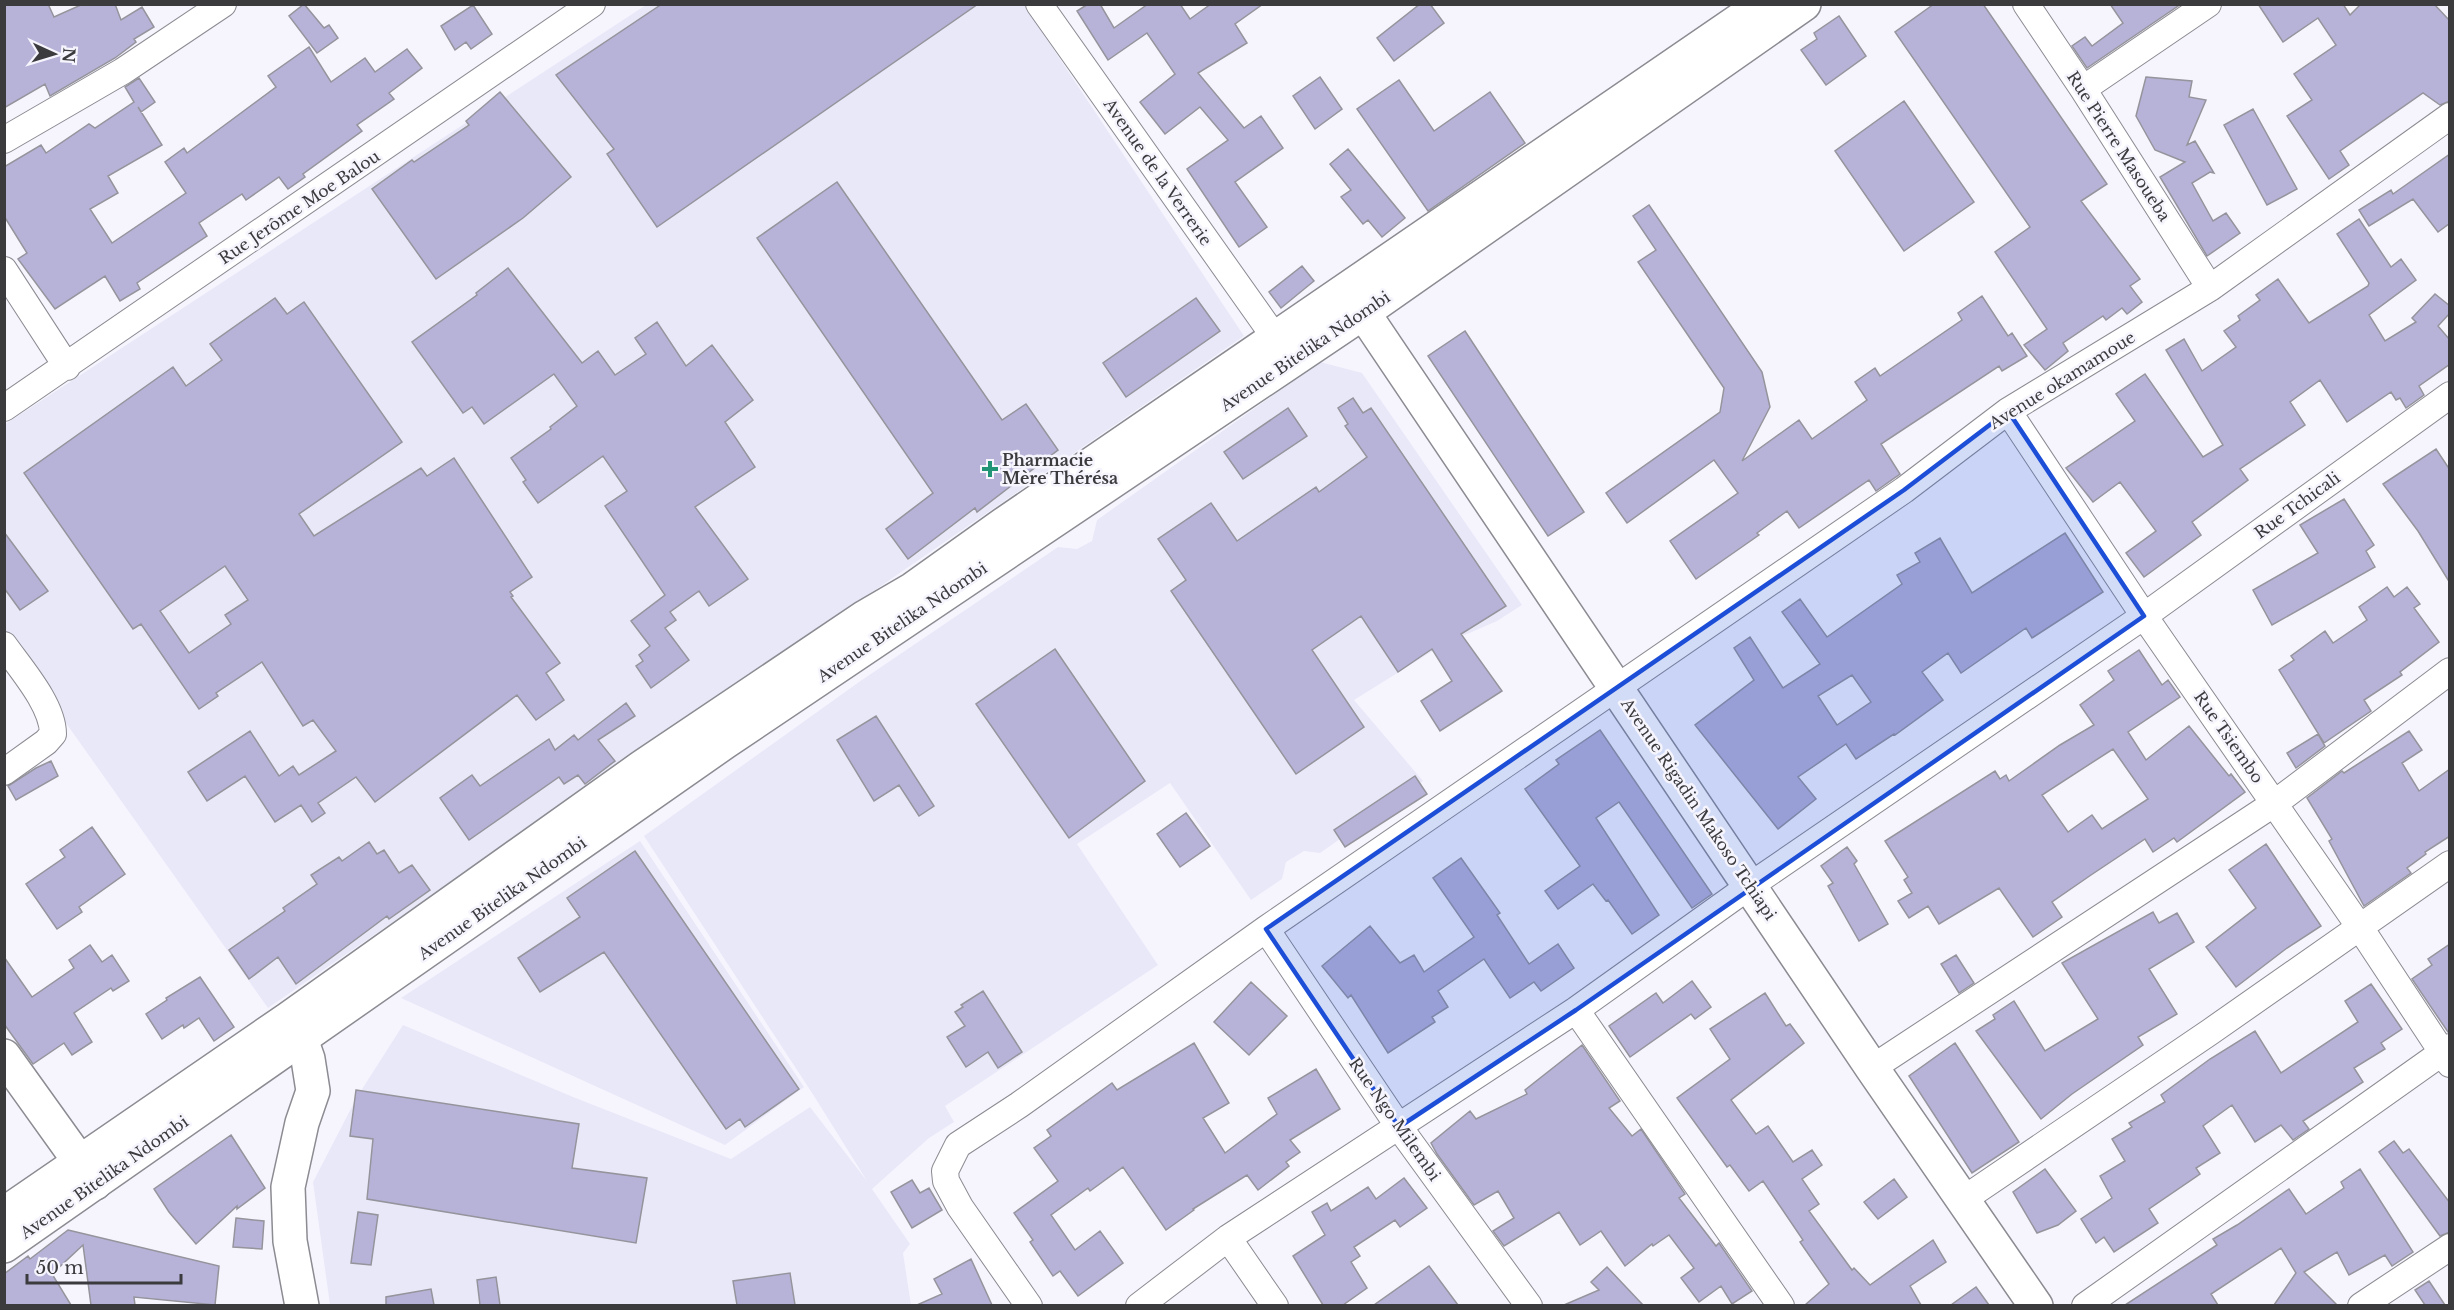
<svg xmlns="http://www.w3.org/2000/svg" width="2454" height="1310" viewBox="0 0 2454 1310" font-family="'Libre Baskerville',serif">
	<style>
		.built { fill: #e9e8f8 }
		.building { fill: #b7b3d8; stroke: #95949c; stroke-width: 1.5; fill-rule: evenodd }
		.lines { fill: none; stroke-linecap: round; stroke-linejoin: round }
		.street-casing { stroke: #8b8b92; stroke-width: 28 }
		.secondary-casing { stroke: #8b8b92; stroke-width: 36 }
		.highway-casing { stroke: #8b8b92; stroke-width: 36 }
		.street { stroke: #fff; stroke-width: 26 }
		.secondary { stroke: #fff; stroke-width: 33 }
		.highway { stroke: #fff; stroke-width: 33 }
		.marked { fill: #1d4ed8; fill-opacity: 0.2; stroke: #1d4ed8; stroke-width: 4.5; stroke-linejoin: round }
		.poi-dot { fill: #229476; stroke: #f6f5fe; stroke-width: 2 }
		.labels { text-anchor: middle; stroke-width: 5; stroke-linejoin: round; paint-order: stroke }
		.street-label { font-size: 16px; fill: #3b3b3e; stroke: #f6f5fe }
		.poi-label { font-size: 16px; font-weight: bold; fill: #3b3b3e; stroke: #f6f5fe; text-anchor: start }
	</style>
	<rect width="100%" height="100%" fill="#f6f5fe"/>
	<path class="built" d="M646 5H1024L1244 336 268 1008 5 637 4 425Z
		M1320 362 1362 373 1522 605 1497 621 1444 644 1354 700 1423 781 1320 853 1304 851 1286 862 1282 879 1251 900 1170 783 1077 844 1158 965 945 1106 954 1122 929 1138 872 1189 910 1244 903 1253 911 1305H330L313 1182 357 1097 403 1025 573 1097 731 1159 810 1107 867 1181 814 1096 644 836 859 682 1058 547 1077 549 1092 541 1097 520Z
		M640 841 804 1087 725 1145 401 998Z"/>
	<path class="building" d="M4 4H48L54 17 83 4H115L121 20 142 7 154 27 134 39 136 42 115 58 50 96 45 84 4 108Z
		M304 4 324 28 329 25 338 38 317 53 289 16Z
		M662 4H978L657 227 607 154 614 149 556 75Z
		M1088 4H1100L1114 28 1148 4H1180L1190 19 1211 4H1263L1235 24 1247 43 1198 73 1244 128 1261 116 1283 148 1235 182 1267 227 1239 247 1187 169 1228 140 1200 107 1165 134 1140 102 1175 74 1147 33 1108 60 1077 11Z
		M1420 4H1430L1444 23 1394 61 1377 38Z
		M1934 4H1983L2107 184 2081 201 2140 279 2130 286 2142 302 2127 314 2122 308 2106 320 2103 316 2063 343 2068 351 2045 370 2024 345 2047 329 1995 252 2030 227 1895 32Z
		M2110 4H2181L2087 68 2072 46 2085 37 2092 46 2123 23Z
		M2258 4H2343L2350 15 2361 4H2434L2450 21V101L2440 105 2423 93 2340 151 2349 165 2329 179 2287 116 2312 100 2294 74 2336 45 2318 18 2283 42Z
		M473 5 492 34 471 49 466 42 455 50 441 26Z
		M1839 16 1866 56 1826 85 1801 50 1817 39 1814 33Z
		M309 47 331 82 365 58 375 72 407 49 422 68 389 93 394 99 357 125 362 131 303 174 305 177 288 189 279 177 246 200 242 194 199 223 207 236 137 283 140 289 120 301 105 276 55 309 18 259 27 253 4 216V167L41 145 46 153 89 124 95 128 134 102 125 87 139 78 155 102 141 112 138 107 162 145 108 176 118 193 90 209 112 243 186 193 165 162 184 148 187 153 276 87 268 76Z
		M1320 77 1342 109 1315 129 1293 96Z
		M2146 77 2192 81 2189 97 2206 100 2187 145 2195 141 2214 173 2210 172 2192 183 2213 221 2226 213 2240 233 2207 256 2160 177 2185 162 2155 150 2136 116Z
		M1399 80 1434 131 1490 92 1525 143 1428 211 1357 109Z
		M500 92 571 177 523 218 436 279 372 189 412 160 414 162 469 125 466 121Z
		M1904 101 1974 202 1904 251 1835 151Z
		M2253 109 2297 189 2267 205 2224 125Z
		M1348 149 1405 218 1382 237 1368 220 1363 224 1341 197 1351 190 1330 164Z
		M2450 154V223L2438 232 2413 199 2369 226 2359 210 2391 190 2393 194Z
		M837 182 1002 420 1026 404 1058 450 977 512 975 508 908 559 886 529 933 493 757 238Z
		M1649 205 1762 372 1770 407 1742 461 1799 420 1812 439 1867 400 1855 382 1875 368 1880 376 1962 320 1958 313 1982 296 2008 336 2012 333 2027 356 2002 371 1999 366 1881 444 1900 474 1876 491 1869 480 1799 528 1787 511 1757 533 1759 535 1696 579 1670 541 1738 493 1714 460 1627 523 1606 493 1720 412 1724 388 1638 262 1656 250 1633 216Z
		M2359 219 2391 267 2401 259 2416 280 2369 315 2385 341 2416 322 2412 318 2435 294 2450 306V313L2438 326 2450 340V364L2419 386 2424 395 2406 408 2400 398 2396 400 2391 392 2347 422 2320 380 2290 402 2305 425 2240 469 2248 480 2192 522 2201 535 2144 577 2126 553 2156 531 2120 482 2093 502 2066 468 2135 421 2116 394 2145 374 2203 457 2223 445 2166 350 2184 339 2202 371 2236 347 2224 331 2240 320 2238 316 2260 300 2256 295 2278 279 2309 323 2368 286 2369 283 2337 234Z
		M1302 266 1314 281 1281 308 1269 292Z
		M508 268 582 363 598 351 615 375 646 354 635 338 657 322 686 366 712 345 753 400 725 422 755 467 695 507 748 579 709 606 699 591 670 612 676 620 665 628 689 660 651 688 636 666 643 661 639 655 650 646 631 621 665 595 605 506 627 491 603 456 538 503 523 482 526 480 511 458 551 429 550 427 577 406 554 374 484 424 472 407 463 413 412 342 477 295 476 293Z
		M275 298 287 314 304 302 402 442 299 514 314 536 421 468 427 476 454 458 532 577 510 592 513 596 511 597 560 663 546 673 564 700 536 720 517 695 375 802 356 777 318 803 325 813 312 822 301 805 275 822 245 776 207 801 188 772 250 731 279 776 293 766 299 775 336 751 313 720 303 726 262 662 216 693 218 696 199 709 141 624 133 629 24 473 173 367 186 386 222 360 210 344ZM225 566 248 600 225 615 231 624 189 653 160 611Z
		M1196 298 1220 331 1126 397 1103 363Z
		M1465 331 1584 512 1548 536 1428 356Z
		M1353 398 1363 413 1371 408 1506 606 1461 634 1502 691 1440 731 1421 701 1452 681 1432 649 1398 672 1361 616 1312 650 1364 727 1296 774 1171 591 1186 580 1158 539 1211 503 1237 541 1316 487 1319 492 1367 457 1345 426 1348 424 1338 408Z
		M1288 408 1307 436 1243 479 1224 452Z
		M2436 449 2450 470V583L2418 531 2383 484Z
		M2344 499 2374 545 2366 551 2375 567 2272 625 2253 590 2318 553 2300 525Z
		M4 532 48 591 20 610 4 588Z
		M2065 533 2103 592 2032 638 2026 628 1961 673 1948 653 1922 672 1943 700 1895 735 1894 734 1856 759 1846 744 1798 777 1816 799 1778 829 1695 725 1754 680 1734 648 1750 637 1783 688 1820 664 1782 612 1800 599 1827 637 1902 584 1897 575 1920 562 1915 553 1940 538 1972 593ZM1852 675 1871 702 1837 725 1818 696Z
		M2387 587 2394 597 2407 587 2420 604 2414 608 2439 642 2400 672 2402 675 2364 700 2371 711 2324 743 2279 670 2294 660 2291 656 2325 631 2333 643 2367 620 2359 607Z
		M1055 649 1145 781 1069 838 976 704Z
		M2139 650 2162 685 2168 680 2180 697 2128 732 2146 760 2189 726 2229 776 2231 774 2245 792 2177 842 2174 838 2153 852 2145 839 2091 875 2052 902 2062 917 2033 937 1999 888 1939 924 1928 906 1909 918 1898 901 1912 893 1904 880 1908 877 1885 841 1995 771 2000 779 2006 775 2009 781 2060 745 2094 725 2080 705 2114 680 2108 671ZM2113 749 2148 799 2102 829 2092 815 2068 832 2042 795Z
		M626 703 635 716 598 740 615 761 585 784 578 775 564 784 559 777 469 840 440 798 472 775 480 786 549 739 555 750 574 735 578 740Z
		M876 716 934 806 919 816 899 785 874 801 837 740Z
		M1600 730 1712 894 1692 908 1619 802 1596 818 1659 915 1632 934 1608 900 1606 901 1593 884 1558 909 1545 891 1580 866 1525 789 1559 764 1556 760Z
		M2409 731 2422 750 2402 763 2419 791 2450 769V836L2425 852 2426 854 2407 868 2411 873 2364 906 2329 841 2332 839 2307 798 2342 771 2344 773Z
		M2318 734 2325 746 2296 768 2287 753Z
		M51 761 58 776 16 800 8 786 36 768Z
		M1415 776 1427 794 1345 847 1334 830Z
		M1186 813 1210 846 1180 867 1157 834Z
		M92 827 125 874 79 907 82 912 57 929 26 884 65 857 60 850Z
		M369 842 377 854 384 850 399 873 412 865 430 890 389 919 387 916 296 984 278 957 249 979 229 950 285 911 283 908 317 884 311 875 339 857 342 861Z
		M2266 844 2321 926 2287 948 2236 987 2206 947 2256 908 2229 870Z
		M1847 847 1857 861 1854 864 1888 924 1859 941 1828 886 1833 883 1821 866Z
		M635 851 799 1089 745 1127 740 1119 726 1129 604 952 540 992 518 958 580 917 567 898Z
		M1461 858 1500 913 1497 915 1529 964 1558 944 1574 968 1541 991 1534 982 1510 998 1484 959 1438 991 1448 1007 1432 1017 1435 1022 1388 1053 1351 995 1348 998 1322 966 1370 926 1400 963 1414 955 1424 972 1474 937 1433 878Z
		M2153 912 2159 923 2177 913 2194 942 2149 969 2177 1014 2138 1037 2143 1045 2072 1094 2041 1119 1976 1031 1995 1019 1993 1015 2014 1001 2045 1051 2098 1019 2062 963Z
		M2450 944V1032H2448L2412 979 2432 965 2428 959Z
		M90 945 102 962 112 955 129 981 113 991 111 988 74 1013 92 1042 72 1055 64 1043 33 1064 4 1024V957L32 997 74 968 69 960Z
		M1956 955 1974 983 1959 993 1941 964Z
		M200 977 234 1027 214 1041 199 1018 184 1028 183 1025 162 1039 146 1014 167 1000 166 998Z
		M1692 981 1711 1007 1695 1019 1691 1014 1630 1057 1609 1026 1656 993 1663 1003Z
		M1251 982 1287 1016 1249 1055 1214 1022Z
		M2371 984 2402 1029 2381 1043 2385 1049 2354 1068 2363 1082 2303 1121 2309 1129 2293 1140 2281 1125 2255 1142 2232 1105 2203 1126 2220 1153 2196 1168 2200 1174 2149 1209 2158 1223 2114 1252 2104 1237 2096 1243 2081 1219 2112 1198 2100 1176 2125 1161 2112 1139 2132 1127 2129 1123 2165 1102 2161 1095 2210 1059 2255 1031 2281 1073 2358 1022 2345 1001Z
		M983 991 1022 1052 998 1068 988 1052 966 1067 947 1037 965 1026 955 1012 963 1007 961 1005Z
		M1765 993 1786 1026 1790 1024 1804 1043 1731 1100 1756 1134 1768 1126 1793 1162 1812 1150 1822 1165 1802 1179 1819 1204 1809 1211 1852 1270 1854 1268 1870 1285 1933 1240 1946 1262 1910 1286 1921 1305H1805L1829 1284 1800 1242 1803 1240 1763 1181 1749 1191 1730 1165 1727 1167 1677 1098 1730 1059 1710 1029Z
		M1194 1043 1229 1103 1203 1118 1225 1153 1277 1114 1268 1098 1316 1069 1340 1109 1290 1140 1300 1152 1286 1162 1289 1166 1258 1190 1247 1175 1193 1209 1194 1210 1166 1230 1123 1167 1090 1191 1088 1188 1051 1215 1075 1250 1100 1231 1123 1263 1078 1296 1060 1271 1053 1276 1030 1242 1033 1240 1014 1213 1058 1181 1034 1148 1051 1136 1047 1130 1112 1083 1117 1090Z
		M1955 1043 2019 1142 1972 1173 1909 1076Z
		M1582 1045 1620 1101 1609 1108 1632 1136 1641 1129 1685 1194 1679 1198 1716 1246 1719 1243 1752 1291 1732 1304 1721 1286 1699 1302 1681 1278 1694 1268 1669 1235 1653 1246 1652 1244 1625 1266 1601 1231 1580 1245 1559 1212 1504 1246 1493 1231 1514 1218 1498 1191 1474 1205 1437 1154 1431 1143 1470 1111 1476 1119 1527 1094 1525 1090Z
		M356 1090 579 1124 572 1168 647 1178 636 1243 367 1199 373 1139 350 1136Z
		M231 1135 265 1188 237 1209V1206L196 1244 169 1212 154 1189Z
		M2394 1141 2403 1153 2409 1149 2450 1203V1232L2440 1236 2379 1152Z
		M2045 1169 2076 1211 2058 1225 2037 1233 2013 1192Z
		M2360 1169 2413 1252 2392 1266 2385 1255 2349 1275 2337 1252 2304 1272 2337 1305H2274L2296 1273 2281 1248 2211 1294 2218 1305H2125L2217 1245 2213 1239 2237 1225 2289 1189 2306 1214 2344 1188 2341 1182Z
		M1404 1178 1427 1208 1400 1227 1395 1220 1354 1247 1360 1256 1351 1262 1367 1288 1343 1305H1323L1293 1256 1325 1235 1312 1212 1327 1203 1331 1211 1368 1187 1376 1199Z
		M1894 1179 1907 1197 1878 1219 1864 1202Z
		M912 1180 920 1193 929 1188 942 1210 912 1228 891 1192Z
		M358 1212 378 1215 371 1265 351 1263Z
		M236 1218 264 1221 262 1249 233 1247Z
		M68 1230 219 1266 215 1305 134 1297 135 1305H91L83 1245 52 1274 71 1305H4V1274L28 1256 30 1259Z
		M971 1259 992 1305H917L942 1294 934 1279Z
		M1429 1266 1458 1305H1374Z
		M1607 1267 1643 1305H1564L1599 1290 1591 1282Z
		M790 1273 795 1305H737L733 1281Z
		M496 1277 500 1305H480L477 1280Z
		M2429 1281 2445 1305H2425L2415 1290Z
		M1976 1287 1989 1305H1951Z
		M431 1289 434 1305H386V1297Z"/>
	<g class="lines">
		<g class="street-casing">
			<path id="street" d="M1039 4 1276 339
				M2026 4 2083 89 2210 288
				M2083 89 2208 4
				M4 140 123 71 223 4
				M4 270 67 367
				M4 408 592 4
				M2008 411 2144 616 2359 926 2450 1064
				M4 645C21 669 53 705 53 734L46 742 4 772
				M1266 929 1399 1127 1529 1306
				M1576 1010 1781 1306
				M1872 1068 2275 803 2450 671
				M1964 1199 2210 1032 2450 864
				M1228 1238 1275 1306
				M1029 1306 960 1207 946 1181 945 1171 958 1145 1019 1105 1266 929 1904 490 2008 411 2210 288 2450 116
				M1139 1306 1228 1238 1576 1010 1751 885 2144 616 2450 395
				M2085 1306 2450 1047
				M2361 1306 2450 1247"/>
		</g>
		<g class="secondary-casing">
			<path id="secondary" d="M1348 290 1872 1068 2036 1306
				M301 1039 308 1059 313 1091 302 1123 288 1187 290 1241 302 1306
				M4 1056 95 1183"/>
		</g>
		<g class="highway-casing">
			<path id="highway" d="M4 1214 288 1019 642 767 865 617 913 589 1004 524 1763 4
				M4 1246 725 742 1364 312 1804 4"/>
		</g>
		<use href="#street" class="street"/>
		<use href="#secondary" class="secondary"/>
		<use href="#highway" class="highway"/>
	</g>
	<path class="marked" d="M2008 411 2144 616 1576 1010 1399 1127 1266 929 1904 490Z"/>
	<path class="poi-dot" d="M987 460h6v6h6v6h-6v6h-6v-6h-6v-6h6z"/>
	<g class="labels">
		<g class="street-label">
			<text transform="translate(2119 146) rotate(57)" y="6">Rue Pierre Masoueba</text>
			<text transform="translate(1158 172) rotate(55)" y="6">Avenue de la Verrerie</text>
			<text transform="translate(299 207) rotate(-34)" y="6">Rue Jerôme Moe Balou</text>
			<text transform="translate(1305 351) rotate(-34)" y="6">Avenue Bitelika Ndombi</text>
			<text transform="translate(2062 380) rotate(-32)" y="6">Avenue okamamoue</text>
			<text transform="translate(2297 505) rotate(-36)" y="6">Rue Tchicali</text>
			<text transform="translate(902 622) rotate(-34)" y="6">Avenue Bitelika Ndombi</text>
			<text transform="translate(2229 737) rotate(55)" y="6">Rue Tsiembo</text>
			<text transform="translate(1699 809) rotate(56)" y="6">Avenue Rigadin Makoso Tchiapi</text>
			<text transform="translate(502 898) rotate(-35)" y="6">Avenue Bitelika Ndombi</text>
			<text transform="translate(1395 1119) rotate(55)" y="6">Rue Ngo Milembi</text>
			<text transform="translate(104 1177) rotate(-35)" y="6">Avenue Bitelika Ndombi</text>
		</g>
		<g class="poi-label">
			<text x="1002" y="466">Pharmacie<tspan x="1002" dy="18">Mère Thérésa</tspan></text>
		</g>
	</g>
	<rect width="2454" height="1310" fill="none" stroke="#3b3b3e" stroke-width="12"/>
	<g transform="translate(54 54) rotate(94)" stroke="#f6f5fe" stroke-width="4.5" paint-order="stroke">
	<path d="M0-4.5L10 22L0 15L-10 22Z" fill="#3b3b3e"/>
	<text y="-9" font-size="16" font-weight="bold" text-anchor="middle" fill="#3b3b3e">N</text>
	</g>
	<path d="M27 1274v9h154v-9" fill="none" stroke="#3b3b3e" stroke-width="3"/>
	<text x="36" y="1274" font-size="18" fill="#3b3b3e" stroke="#f6f5fe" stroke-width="4.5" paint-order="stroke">50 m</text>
</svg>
